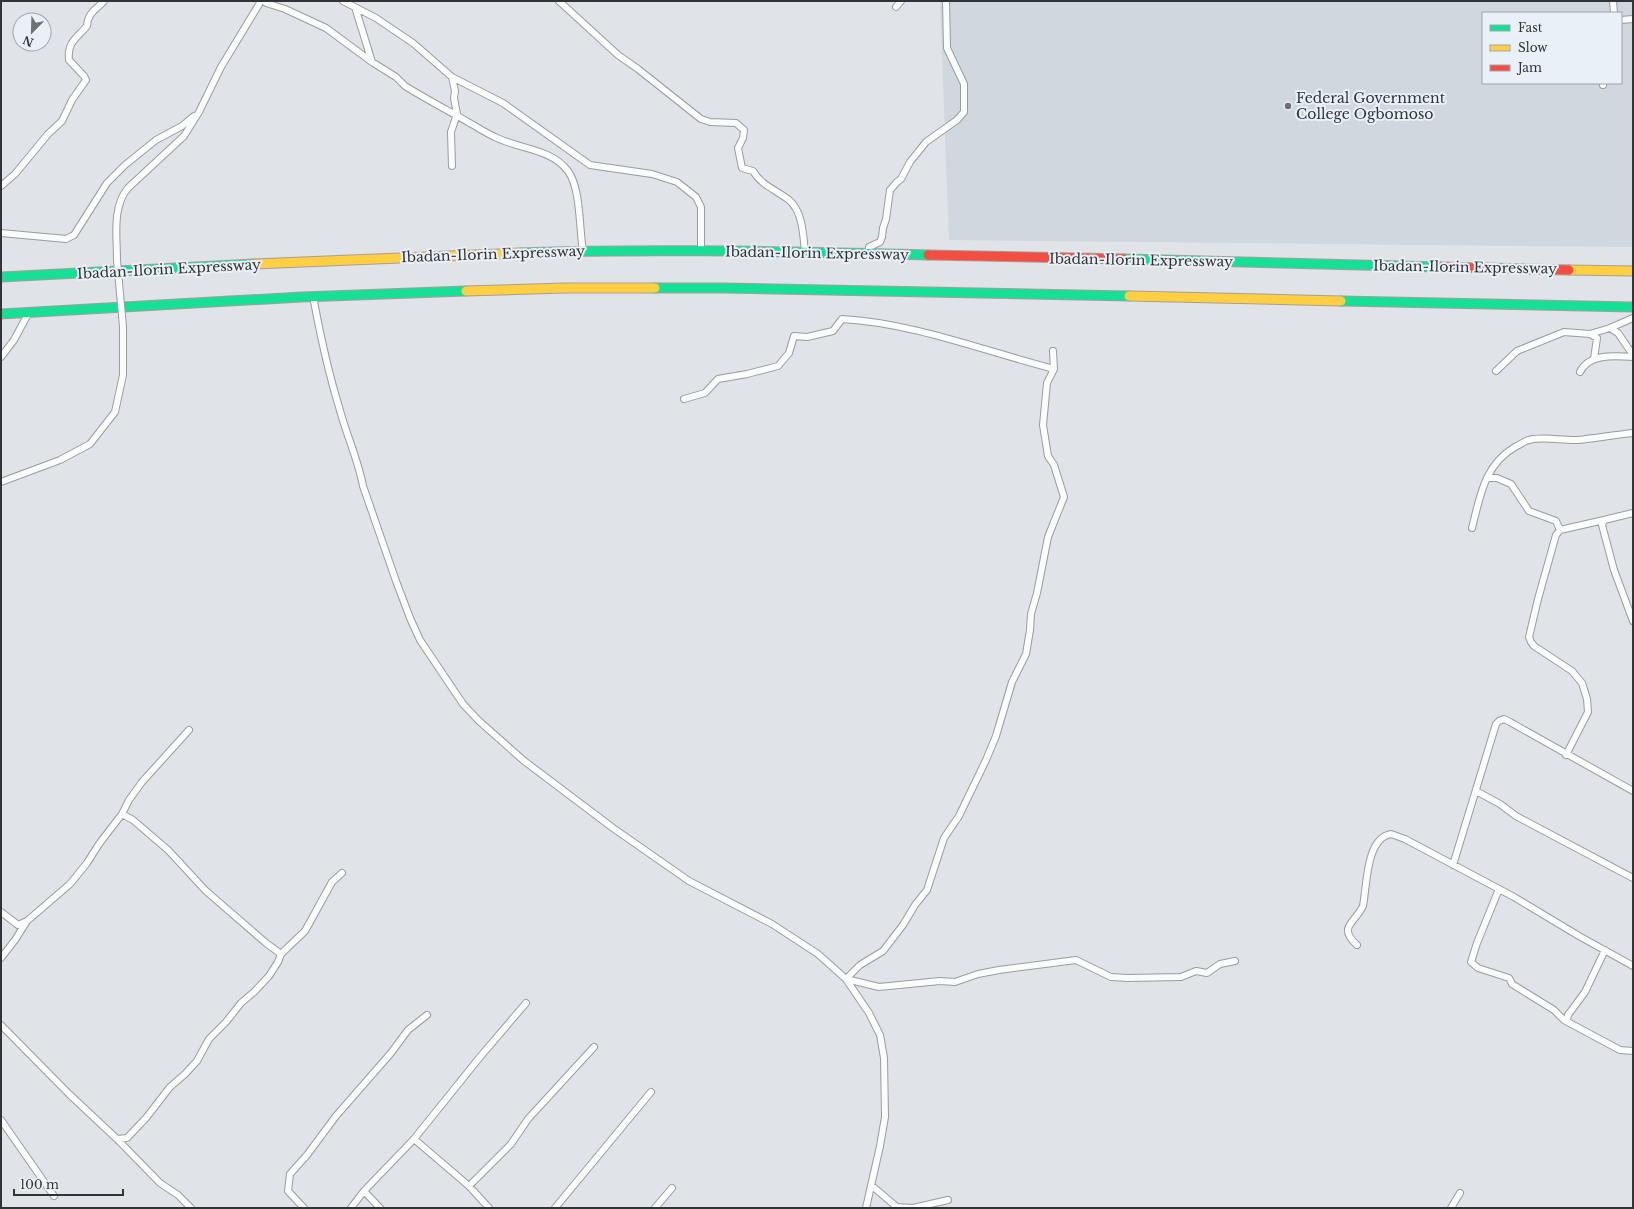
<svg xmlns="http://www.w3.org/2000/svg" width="1634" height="1209" viewBox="0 0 1634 1209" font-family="'Libre Baskerville',serif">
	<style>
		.built { fill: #cfd7df; fill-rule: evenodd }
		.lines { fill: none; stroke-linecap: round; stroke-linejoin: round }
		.street-casing { stroke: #9a9c9f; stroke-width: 8 }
		.fast-casing { stroke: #a99d96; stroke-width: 11 }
		.slow-casing { stroke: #a99d96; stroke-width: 11 }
		.jam-casing { stroke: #a99d96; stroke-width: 11 }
		.street { stroke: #fafbfb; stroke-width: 6 }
		.fast { stroke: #16e098; stroke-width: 9 }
		.slow { stroke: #ffcf43; stroke-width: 9 }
		.jam { stroke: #f24e42; stroke-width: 9 }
		.street-bridge-casing { stroke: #9a9c9f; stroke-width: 8; stroke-linecap: butt }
		.street-bridge { stroke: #fafbfb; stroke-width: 6 }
		.poi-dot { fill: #6e7174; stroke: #eaf0f7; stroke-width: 1.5 }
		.labels { text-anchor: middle; stroke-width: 4; stroke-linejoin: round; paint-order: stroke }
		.poi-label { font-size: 14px; fill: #313336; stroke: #eaf0f7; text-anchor: start }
		.street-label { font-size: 14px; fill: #313336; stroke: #eaf0f7 }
	</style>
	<rect width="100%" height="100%" fill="#e0e3e7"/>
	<path class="built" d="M940 1H1633V247L949 240ZM1483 13H1621V83H1483Z"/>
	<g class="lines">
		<g class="street-casing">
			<path id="street" d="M343 1 376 18 413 43 452 77 503 103 590 165 652 174 677 182 696 197 701 207V250
				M559 1 618 55 638 69 701 119 710 122 736 123 744 130 743 138 738 148 742 168 753 171C761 185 776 190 789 200 803 212 803 235 805 252
				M1613 1 1614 13
				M266 3 285 9 326 28 372 62 396 77 405 86C426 99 447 110 468 122 477 127 486 133 495 137 518 149 551 148 568 171 581 189 579 228 583 251
				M355 7 372 62
				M896 7 901 1
				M1621 20 1633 19
				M1603 83V85
				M452 166 451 132 457 114 454 98 455 91 452 77
				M1 186 15 174 48 134 62 121 72 100 86 80 84 76 69 60C67 42 77 38 87 26 88 12 96 10 104 1
				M1 233 66 239 74 235 107 183 125 165 156 140 182 126 194 116
				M868 254 869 247 880 242 882 237 883 228 886 219 890 190 897 182 901 179 910 162 926 142 957 120 964 112V84L947 48 946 1
				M117 260C117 236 112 207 128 188L184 136 199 112 221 67 261 1
				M313 296C320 334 328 371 339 407 346 434 358 459 363 486L396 581 410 618 420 640 463 704 478 720 523 760 613 828 689 881 772 924 818 954 846 979 869 1013 880 1035 884 1058 885 1117 880 1146 866 1208
				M1610 328 1618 333 1633 355
				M1590 334 1597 338 1594 359
				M1 357 14 340 29 312
				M1496 371 1517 351 1564 332 1590 334 1610 328 1633 318
				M1580 372C1589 353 1616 356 1633 357
				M684 399 705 393 718 379 747 374 778 366 789 353 794 336 807 337 833 331 842 319C914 323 984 351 1054 369
				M1487 478H1497L1511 484 1529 511 1556 521 1560 530
				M1 482 60 460 90 444 115 412 123 375V327
				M1633 513 1604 520 1602 525 1614 570 1633 621
				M1472 528C1480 497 1484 465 1515 447 1520 445 1524 441 1529 440 1545 436 1562 441 1578 440 1596 438 1615 435 1633 433
				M1566 755 1588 712 1587 699 1582 683 1572 671 1534 646 1531 642 1529 637 1538 599 1556 535 1560 530 1604 520
				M1476 791 1500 804 1516 816 1633 878
				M122 814 133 820 168 850 206 891 266 943 281 954
				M1453 865 1496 724 1499 721 1504 719 1510 722 1633 791
				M1499 889 1477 943 1471 962 1478 968 1509 978 1512 984 1554 1010 1564 1020
				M1 912 18 925 27 921
				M1357 945C1337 927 1355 923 1363 906 1367 885 1366 838 1391 834L1405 839 1514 897 1579 936 1633 966
				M1605 950 1585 992 1568 1015 1567 1020H1564L1620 1050 1633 1051
				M1 958 15 940 27 921 70 884 87 863 99 844 122 814 129 800 142 782 189 730
				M846 979 860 965 883 951 903 925 915 905 927 890 944 838 959 816 986 760 996 736 1012 682 1026 654 1030 630 1031 614 1037 593 1048 537 1064 497 1054 465 1048 456 1043 425 1047 383 1054 369 1053 351
				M846 979 879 987 940 981 955 982 978 974 999 970 1076 960 1111 977 1128 978 1181 977 1196 971 1207 973 1220 964 1235 961
				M1 1025 69 1094 117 1139 160 1183 178 1195 191 1208
				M1 1120 54 1196
				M117 1139 127 1138 146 1118 170 1087 185 1074 197 1061 209 1039 226 1022 241 1003 254 992 269 976 278 962 281 954 305 931 332 882 342 873
				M414 1139 469 1186 489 1208
				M871 1185 898 1208
				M469 1186 511 1144 528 1119 594 1047
				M364 1191 380 1208
				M897 1207 913 1208 948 1200
				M304 1208 288 1191 290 1174 307 1155 336 1116 391 1053 408 1030 427 1015
				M351 1208 364 1191 414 1139 480 1057 526 1003
				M555 1208 651 1092
				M655 1208 672 1188
				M1451 1208 1460 1193"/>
		</g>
		<g class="fast-casing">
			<path id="fast" d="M520 253C656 248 792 252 928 255
				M1124 259 1440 267
				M1 277 254 264
				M655 288H723L1129 296
				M1341 301 1633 307
				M1 314 302 297 466 291"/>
		</g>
		<g class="slow-casing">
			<path id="slow" d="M254 264 520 253
				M1569 270 1633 271
				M466 291 565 288H655
				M1129 296 1341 301"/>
		</g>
		<g class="jam-casing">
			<path id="jam" d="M928 255 1124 259
				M1440 267 1569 270"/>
		</g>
		<use href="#street" class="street"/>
		<use href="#fast" class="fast"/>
		<use href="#slow" class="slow"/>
		<use href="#jam" class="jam"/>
		<g class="street-bridge-casing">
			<path id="street-bridge" d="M117 260 123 327"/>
		</g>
		<use href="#street-bridge" class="street-bridge"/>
	</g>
	<circle class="poi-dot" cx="1288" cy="106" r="4"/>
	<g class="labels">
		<g class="poi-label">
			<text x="1296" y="103">Federal Government<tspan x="1296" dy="16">College Ogbomoso</tspan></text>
		</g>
		<g class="street-label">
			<text transform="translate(817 253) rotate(1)" y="5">Ibadan-Ilorin Expressway</text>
			<text transform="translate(493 254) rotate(-2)" y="5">Ibadan-Ilorin Expressway</text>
			<text transform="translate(1141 260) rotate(1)" y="5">Ibadan-Ilorin Expressway</text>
			<text transform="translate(1465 267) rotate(1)" y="5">Ibadan-Ilorin Expressway</text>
			<text transform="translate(169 269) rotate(-3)" y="5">Ibadan-Ilorin Expressway</text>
		</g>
	</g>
	<rect width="1634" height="1209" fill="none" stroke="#313336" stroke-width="4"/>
	<rect x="1482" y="12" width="140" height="72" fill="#eaf0f7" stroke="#a0a4aa"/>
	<rect x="1490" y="25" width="20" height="6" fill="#16e098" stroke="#a0a4aa"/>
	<text x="1518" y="32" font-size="12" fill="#313336">Fast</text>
	<rect x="1490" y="45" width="20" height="6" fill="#ffcf43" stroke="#a0a4aa"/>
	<text x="1518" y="52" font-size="12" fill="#313336">Slow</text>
	<rect x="1490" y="65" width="20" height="6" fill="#f24e42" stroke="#a0a4aa"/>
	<text x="1518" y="72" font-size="12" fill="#313336">Jam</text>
	<g transform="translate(32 32) rotate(203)"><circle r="19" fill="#eaf0f7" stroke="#a0a4aa"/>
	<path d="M0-3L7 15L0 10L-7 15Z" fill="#6e7174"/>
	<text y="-6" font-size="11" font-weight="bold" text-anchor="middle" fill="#313336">N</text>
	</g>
	<path d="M14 1189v6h109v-6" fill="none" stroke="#313336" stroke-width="2"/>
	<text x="20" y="1189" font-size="12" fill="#313336" stroke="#eaf0f7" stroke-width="3" paint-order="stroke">100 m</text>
</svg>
